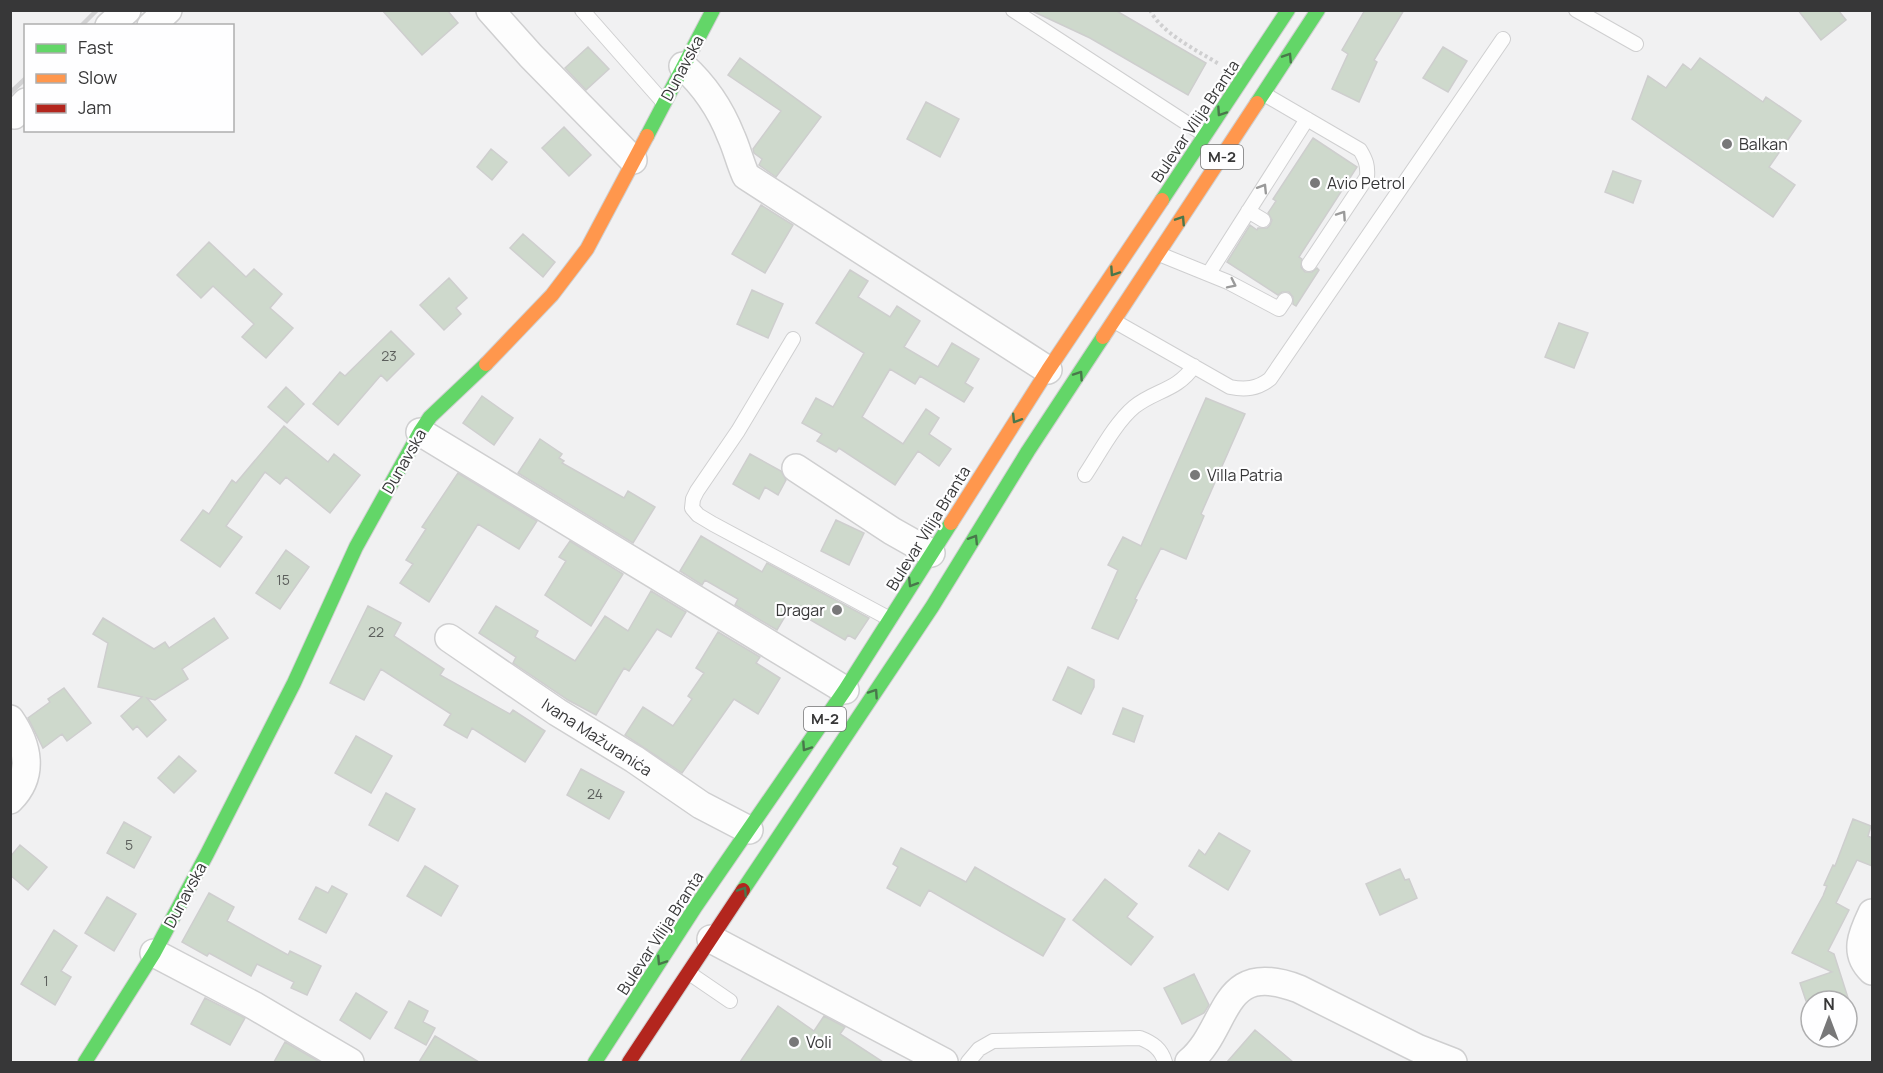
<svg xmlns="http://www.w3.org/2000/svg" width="1883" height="1073" viewBox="0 0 1883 1073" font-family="Manrope,sans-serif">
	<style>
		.building { fill: #ced9cc; stroke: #cecece; stroke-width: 1.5 }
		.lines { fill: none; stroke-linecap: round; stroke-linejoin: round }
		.lane-casing { stroke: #cfcfd0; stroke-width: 16 }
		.street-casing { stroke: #cfcfd0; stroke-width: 30 }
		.fast-casing { stroke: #cfcfd0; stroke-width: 16 }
		.slow-casing { stroke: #cfcfd0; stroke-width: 16 }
		.jam-casing { stroke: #cfcfd0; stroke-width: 16 }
		.path { stroke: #cfcfd0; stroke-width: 4; stroke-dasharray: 3 3; stroke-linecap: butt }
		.lane { stroke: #fdfdfd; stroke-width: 14 }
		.street { stroke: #fdfdfd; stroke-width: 27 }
		.fast { stroke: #63d668; stroke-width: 14 }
		.slow { stroke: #ff974d; stroke-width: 14 }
		.jam { stroke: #b3261e; stroke-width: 14 }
		.rail { stroke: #d2d2d3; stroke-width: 4.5 }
		.oneway { stroke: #49774b }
		.oneway2 { stroke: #9a9a9a }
		.poi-dot { fill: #787879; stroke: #fefeff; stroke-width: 2 }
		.labels { text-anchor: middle; stroke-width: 4.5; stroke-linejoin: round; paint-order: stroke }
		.number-label { font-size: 14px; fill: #5d605d }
		.shield { fill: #fefeff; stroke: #737374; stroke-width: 1.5 }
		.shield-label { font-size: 15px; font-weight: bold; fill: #373738 }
		.street-label { font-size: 16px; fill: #373738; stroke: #fefeff }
		.poi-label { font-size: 16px; fill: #373738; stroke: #fefeff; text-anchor: start }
	</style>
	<rect width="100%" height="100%" fill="#f1f1f2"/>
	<path class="building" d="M382 10H447L458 23 422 55Z
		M1030 10H1115L1206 63 1188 95 1090 38Z
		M1365 10H1404L1374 60 1377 62 1359 102 1332 89 1348 54 1342 50Z
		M1798 10H1838L1846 20 1821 40Z
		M588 47 609 69 586 90 565 68Z
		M1443 47 1467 61 1448 92 1423 78Z
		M740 58 821 117 776 177 759 165 762 159 754 153 753 149 781 111 728 75Z
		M1700 58 1763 102 1766 97 1801 121 1769 167 1795 185 1773 217 1632 119 1648 76 1666 88 1683 64 1691 70Z
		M926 102 959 119 940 157 907 139Z
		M564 127 591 155 569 176 542 148Z
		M1313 138 1357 167 1299 257 1302 259 1301 267 1305 272H1312L1317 268 1319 270 1296 306 1293 304V297L1289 292H1282L1278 295 1227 262 1250 225 1257 230 1258 228H1267L1270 225 1272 220 1268 213 1276 201 1273 199Z
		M491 149 507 162 492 180 477 167Z
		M1613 171 1641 181 1633 203 1605 192Z
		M761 205 793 225 765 273 732 254Z
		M523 234 555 262 543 277 510 248Z
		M209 242 246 277 254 269 282 294 270 308 293 328 266 358 242 337 254 324 213 286 201 298 177 275Z
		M850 270 868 281 858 297 890 317 897 306 920 321 904 347 938 367 952 343 979 359 965 383 973 388 964 402 920 376 915 384 890 369 862 417 903 444 926 409 939 418 929 434 951 449 939 466 918 451 895 485 839 448 836 452 817 441 822 434 802 423 816 398 833 407 864 353 816 323Z
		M449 278 467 298 456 308 461 314 444 330 420 305Z
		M752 290 783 304 768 338 737 324Z
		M1559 323 1588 333 1574 368 1545 357Z
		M391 331 414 354 387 381 381 375 338 425 313 404 340 372 345 376Z
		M286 387 304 404 287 423 268 407Z
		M482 396 513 418 494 445 463 423Z
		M1206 398 1245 414 1201 514 1204 516 1186 559 1161 548 1135 599 1137 600 1118 639 1092 628 1118 570 1108 565 1123 537 1141 546Z
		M284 426 328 462 334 454 360 475 330 513 286 477 280 484 265 472 226 526 242 537 220 567 181 540 203 510 209 514 232 480 236 483Z
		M540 439 562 454 559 458 564 461 562 463 624 498 628 491 655 507 633 543 518 473Z
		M750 454 781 471 786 480 778 495 765 487 759 499 733 484Z
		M458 473 537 521 519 549 478 524 429 602 400 583 413 564 406 560 426 529 422 527Z
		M836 520 864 533 849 565 821 551Z
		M701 536 762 572 767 563 869 618 855 639 848 635 845 640 790 608 777 630 735 605 738 599 705 580 702 585 680 571Z
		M570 541 623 574 591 626 545 595 566 561 559 557Z
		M286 550 309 567 280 609 256 593Z
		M651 591 686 612 671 637 657 629 629 671 624 668 596 715 568 700 513 663 516 657 479 633 496 606 538 631 535 637 575 661 605 616 628 631Z
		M368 606 401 623 394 636 444 669 440 675 510 714 513 710 545 731 525 762 472 728 467 738 444 725 451 714 381 669 364 700 330 683Z
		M103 618 154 649 165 642 169 648 214 618 228 638 182 669 188 679 155 700 147 698 166 720 147 737 137 726 133 730 121 716 142 697 98 687 108 643 93 634Z
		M718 632 760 657 756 663 780 678 758 714 734 699 682 773 625 735 643 707 673 726 692 699 688 696 704 673 696 668Z
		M1068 667 1094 680V687L1081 714 1053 700Z
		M64 688 91 723 67 741 62 734 43 748 28 718 50 702 48 699Z
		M1123 708 1143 716 1134 742 1113 734Z
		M356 736 392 756 371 793 335 773Z
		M179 756 196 771 174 793 158 778Z
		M581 769 624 792 609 819 567 795Z
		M386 793 415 809 398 841 369 825Z
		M1853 819 1871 826 1868 836 1872 838V866L1857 860 1836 903 1849 910 1828 951 1834 954 1849 1001H1806L1800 983 1832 972 1792 953 1823 896 1827 886 1824 885 1833 865 1835 866Z
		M124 822 151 837 134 868 107 853Z
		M1219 833 1250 851 1228 890 1189 866 1199 850 1205 855Z
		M20 845 47 867 28 890 10 875V857Z
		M901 848 966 882 975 867 1065 919 1043 956 929 890 920 906 887 888 898 867 893 864Z
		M425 866 458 886 441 916 407 896Z
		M1400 869 1405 880 1409 879 1417 898 1380 915 1366 884Z
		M1105 879 1137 904 1127 917 1153 937 1131 965 1073 920Z
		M332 886 347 894 326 933 299 919 316 887 328 893Z
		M209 893 234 907 227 921 288 955 290 951 321 966 307 995 291 988 294 982 257 964 251 976 209 953 207 956 182 942Z
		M107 897 136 914 114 951 85 933Z
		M54 930 77 946 61 971 71 977 55 1005 21 984Z
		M1194 974 1209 1005 1204 1013 1182 1024 1164 988Z
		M356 993 387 1012 370 1039 340 1020Z
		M205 998 245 1018 230 1045 191 1024Z
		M409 1001 428 1011 423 1022 435 1028 426 1045 395 1028Z
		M778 1006 814 1031 824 1016 845 1027 840 1034 883 1062H740Z
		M1255 1030 1293 1062H1227Z
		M435 1036 479 1062H419Z
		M285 1042 320 1062H274Z"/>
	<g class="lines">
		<g class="lane-casing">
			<path id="lane" d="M582 10 664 103
				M1013 10 1205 135
				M1576 10 1636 44
				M1264 94 1360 150C1366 160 1368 166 1367 177L1309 264
				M1248 211 1263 220
				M1159 254 1228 282 1279 309 1285 300
				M1209 273 1307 119
				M1114 321 1230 387C1245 390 1257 389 1270 379L1503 39
				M793 339 738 431 697 491 693 499 692 508 698 515 713 524 890 619
				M1085 475C1099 454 1115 423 1134 407 1155 390 1177 391 1194 366
				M689 973 730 1001
				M968 1062 979 1049 993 1041 1140 1038C1153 1043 1161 1049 1165 1062"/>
		</g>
		<g class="street-casing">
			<path id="street" d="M490 10 531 56 633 160
				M109 26 127 10
				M151 26 168 10
				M683 66C705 86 720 108 731 136 737 149 740 163 746 176L1048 370
				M14 115 26 102
				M420 432 845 690
				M796 468 892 531 931 553
				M449 638 557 712 634 759 701 805 749 830
				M10 719C28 745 35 775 10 800
				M1872 913C1862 934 1853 953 1872 971
				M711 939 944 1062
				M154 953 253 1005 350 1062
				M1189 1062C1230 1028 1219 958 1299 989L1417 1048 1453 1062"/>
		</g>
		<g class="fast-casing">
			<path id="fast" d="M1257 103 1318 10
				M647 136 713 10
				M1162 200 1288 10
				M743 890 932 607 1028 451 1103 337
				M85 1062 154 953 207 854 294 683 356 547 420 432 430 417 486 364
				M595 1062 696 906 845 690 951 523"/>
		</g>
		<g class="slow-casing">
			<path id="slow" d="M1103 337 1257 103
				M486 364 552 295 587 249 647 136
				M951 523 1048 370 1162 200"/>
		</g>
		<g class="jam-casing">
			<path id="jam" d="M629 1062 743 890"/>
		</g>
		<path class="path" d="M1150 10C1161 33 1198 51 1219 64"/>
		<use href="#lane" class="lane"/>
		<use href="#street" class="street"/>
		<use href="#fast" class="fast"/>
		<use href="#slow" class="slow"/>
		<use href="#jam" class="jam"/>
		<path class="rail" d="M81 26 97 10
			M10 93 26 78"/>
	</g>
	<defs><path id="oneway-chevron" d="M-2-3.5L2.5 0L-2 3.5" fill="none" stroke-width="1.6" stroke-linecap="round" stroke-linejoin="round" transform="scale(1.5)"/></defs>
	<g class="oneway">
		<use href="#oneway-chevron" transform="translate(1288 57) rotate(-57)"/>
		<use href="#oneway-chevron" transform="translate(1221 112) rotate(124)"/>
		<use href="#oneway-chevron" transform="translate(1181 220) rotate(-57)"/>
		<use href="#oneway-chevron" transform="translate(1114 272) rotate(124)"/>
		<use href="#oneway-chevron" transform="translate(1079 375) rotate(-56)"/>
		<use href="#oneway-chevron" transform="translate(1016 419) rotate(122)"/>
		<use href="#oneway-chevron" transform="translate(974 539) rotate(-58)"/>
		<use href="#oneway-chevron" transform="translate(912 583) rotate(122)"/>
		<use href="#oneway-chevron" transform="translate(874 693) rotate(-56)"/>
		<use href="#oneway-chevron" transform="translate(806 747) rotate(124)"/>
		<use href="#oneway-chevron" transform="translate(743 891) rotate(-57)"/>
		<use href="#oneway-chevron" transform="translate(661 961) rotate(123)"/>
	</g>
	<g class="oneway2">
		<use href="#oneway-chevron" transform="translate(1263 188) rotate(-58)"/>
		<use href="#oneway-chevron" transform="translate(1342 215) rotate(-56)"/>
		<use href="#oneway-chevron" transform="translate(1232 284) rotate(26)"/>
	</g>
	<g class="poi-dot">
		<circle cx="1727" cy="144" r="6"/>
		<circle cx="1315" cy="183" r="6"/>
		<circle cx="1195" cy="475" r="6"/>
		<circle cx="837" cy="610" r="6"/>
		<circle cx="794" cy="1042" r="6"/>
	</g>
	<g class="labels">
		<g class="number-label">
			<text x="389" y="361">23</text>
			<text x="283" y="585">15</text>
			<text x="376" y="637">22</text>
			<text x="595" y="799">24</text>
			<text x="129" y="850">5</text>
			<text x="46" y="986">1</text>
		</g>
		<g class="shield">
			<rect x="1201" y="145" width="42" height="24" rx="4.5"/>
			<rect x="804" y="707" width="42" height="24" rx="4.5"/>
		</g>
		<g class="shield-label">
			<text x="1222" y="162">M-2</text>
			<text x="825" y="724">M-2</text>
		</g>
		<g class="street-label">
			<text transform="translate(682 68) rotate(-62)" y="6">Dunavska</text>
			<text transform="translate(1195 121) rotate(-56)" y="6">Bulevar Vilija Branta</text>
			<text transform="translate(404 461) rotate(-60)" y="6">Dunavska</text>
			<text transform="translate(928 528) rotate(-58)" y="6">Bulevar Vilija Branta</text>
			<text transform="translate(597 737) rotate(33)" y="6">Ivana Mažuranića</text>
			<text transform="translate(185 895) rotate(-62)" y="6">Dunavska</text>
			<text transform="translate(660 933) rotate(-57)" y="6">Bulevar Vilija Branta</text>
		</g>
		<g class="poi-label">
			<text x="1739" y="150">Balkan</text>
			<text x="1327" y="189">Avio Petrol</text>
			<text x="1207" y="481">Villa Patria</text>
			<text x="825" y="616" text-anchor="end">Dragar</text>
			<text x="806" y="1048">Voli</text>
		</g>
	</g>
	<rect width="1883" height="1073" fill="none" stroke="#373738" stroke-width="24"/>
	<rect x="24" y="24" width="210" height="108" fill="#fefeff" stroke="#aeaeaf" stroke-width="1.5"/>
	<rect x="36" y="44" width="30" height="9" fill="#63d668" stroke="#aeaeaf" stroke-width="1.5"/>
	<text x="78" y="54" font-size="18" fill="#373738">Fast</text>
	<rect x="36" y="74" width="30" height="9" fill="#ff974d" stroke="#aeaeaf" stroke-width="1.5"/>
	<text x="78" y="84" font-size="18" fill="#373738">Slow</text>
	<rect x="36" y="104" width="30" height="9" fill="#b3261e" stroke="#aeaeaf" stroke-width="1.5"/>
	<text x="78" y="114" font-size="18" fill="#373738">Jam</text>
	<g transform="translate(1829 1019)"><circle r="28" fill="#fefeff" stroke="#aeaeaf" stroke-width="1.5"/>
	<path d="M0-4.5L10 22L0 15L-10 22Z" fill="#787879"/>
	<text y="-9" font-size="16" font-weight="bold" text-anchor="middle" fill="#373738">N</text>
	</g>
</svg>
